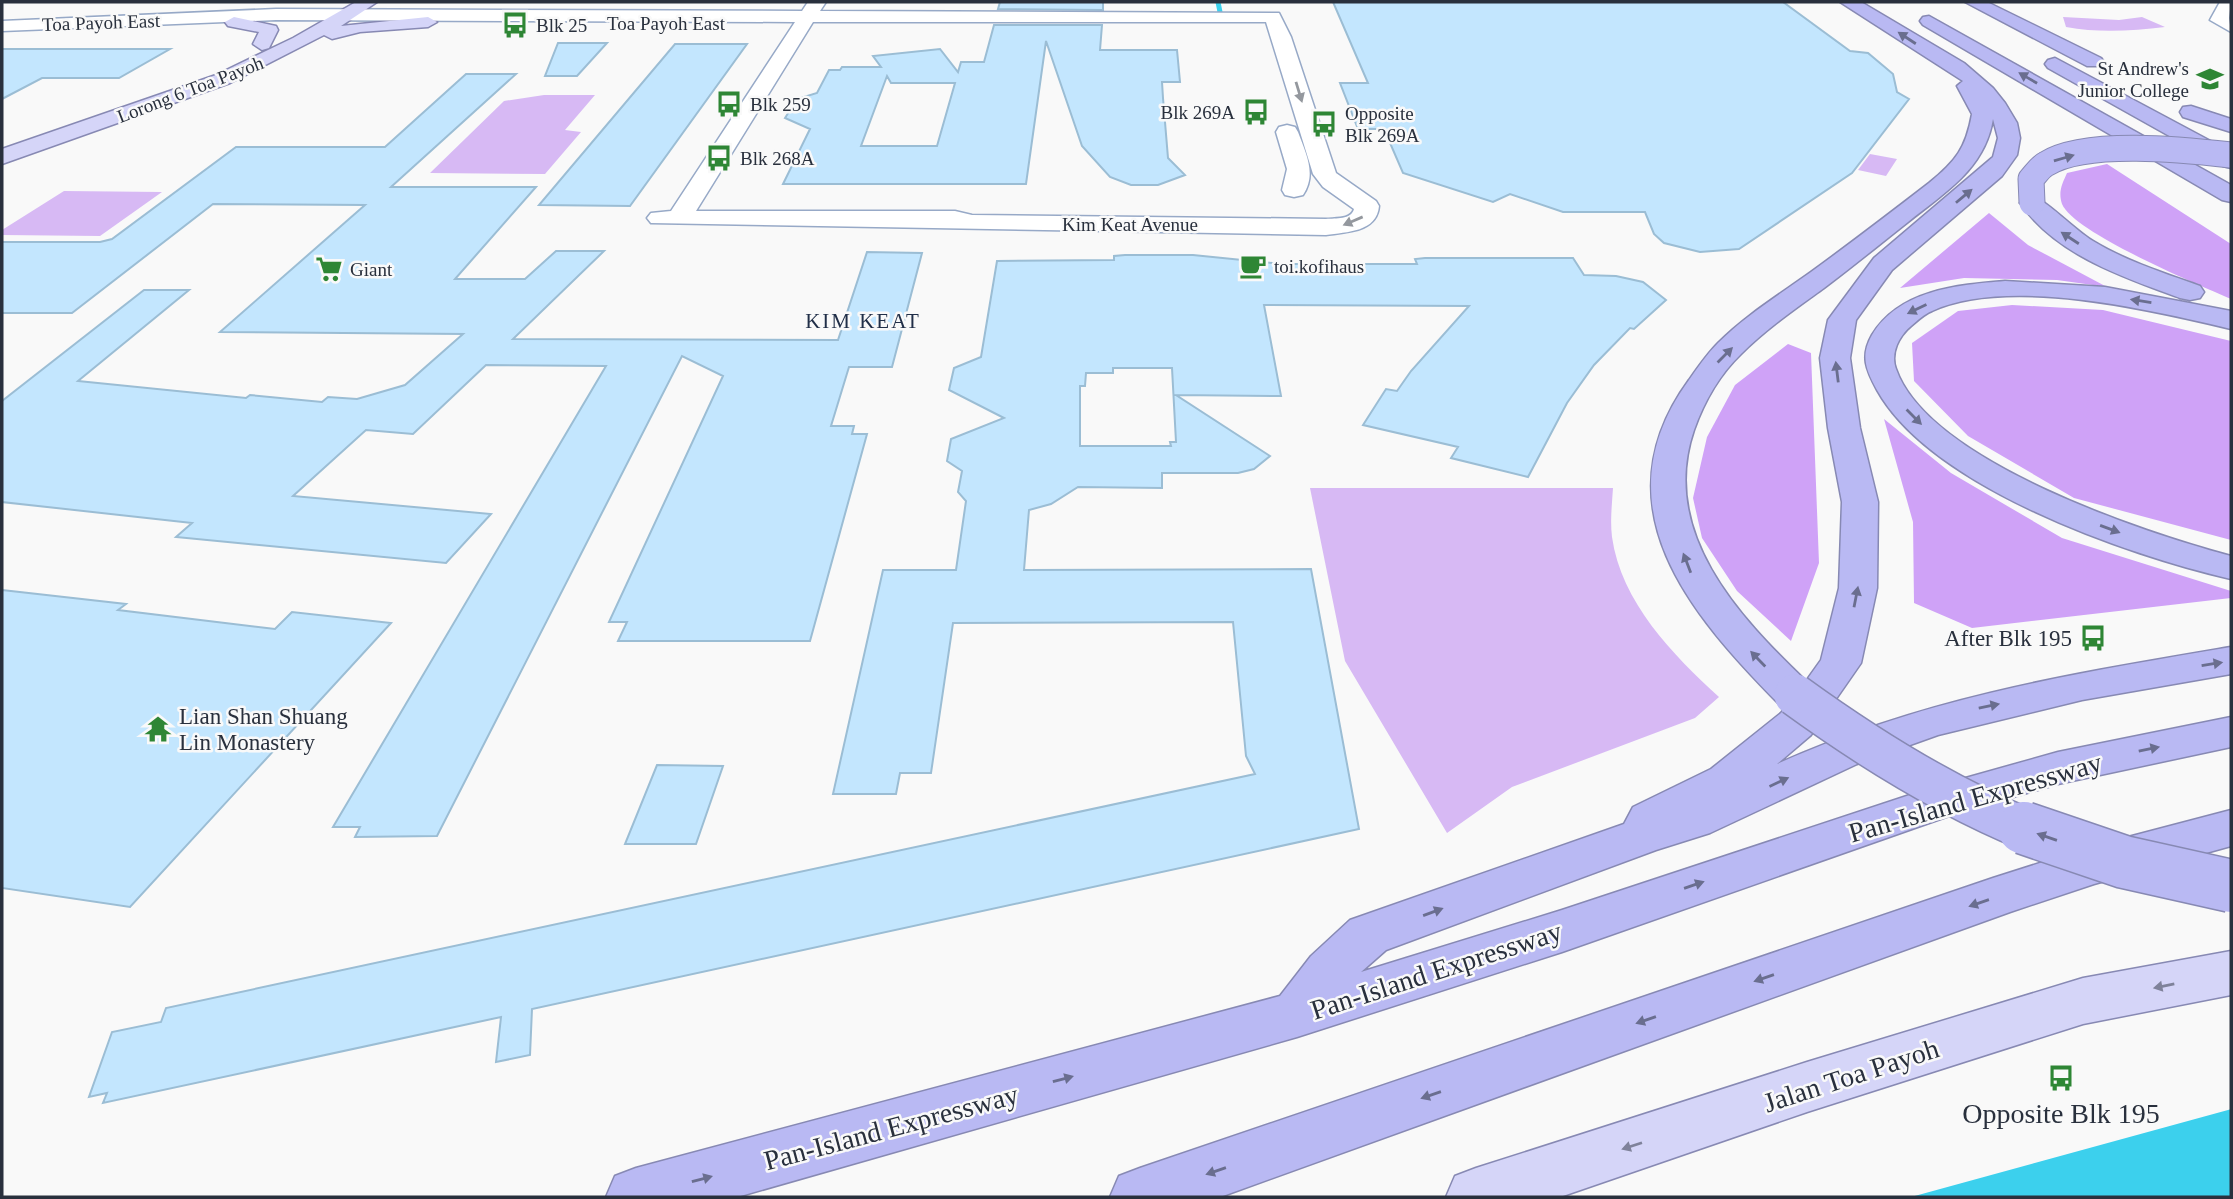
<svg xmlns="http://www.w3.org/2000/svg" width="2233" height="1199" viewBox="0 0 2233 1199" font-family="'Times New Roman',serif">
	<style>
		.green { fill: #d7b9f4 }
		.forest { fill: #cfa2f7 }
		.water { fill: #3cd0ed }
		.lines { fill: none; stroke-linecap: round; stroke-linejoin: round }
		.stream { stroke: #3cd0ed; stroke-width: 5 }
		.building { fill: #c3e6fe; stroke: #9bbdd4; stroke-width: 2; fill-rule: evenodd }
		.minor-casing { stroke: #97a9c7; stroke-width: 3 }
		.major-casing { stroke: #8789b3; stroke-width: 3 }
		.highway-casing { stroke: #8789b3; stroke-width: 3 }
		.minor { fill: #fff; fill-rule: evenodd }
		.major { fill: #d5d5f8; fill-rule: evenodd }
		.highway { fill: #b9b9f3; fill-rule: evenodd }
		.highway-bridge-far2-casing { stroke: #8789b3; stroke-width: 27; stroke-linecap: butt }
		.highway-bridge-far1-casing { stroke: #8789b3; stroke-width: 44; stroke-linecap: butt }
		.highway-bridge-casing { stroke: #8789b3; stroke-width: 55; stroke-linecap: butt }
		.highway-bridge-far2 { stroke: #b9b9f3; stroke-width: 25 }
		.highway-bridge-far1 { stroke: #b9b9f3; stroke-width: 41 }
		.highway-bridge { stroke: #b9b9f3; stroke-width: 52 }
		.oneway { fill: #6a6e8f }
		.oneway2 { fill: #94989e }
		.oneway3 { fill: #7f829a }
		.labels { text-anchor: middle; stroke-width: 5; stroke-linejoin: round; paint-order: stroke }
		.far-street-label { font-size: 19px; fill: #29303d; stroke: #f9f9f9 }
		.far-poi-label { font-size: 19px; fill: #29303d; stroke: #f9f9f9; text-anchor: start }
		.far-neighbourhood-label { font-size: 21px; letter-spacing: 2px; fill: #212f48; stroke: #f9f9f9 }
		.poi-label { font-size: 23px; fill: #29303d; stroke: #f9f9f9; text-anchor: end }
		.near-street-label { font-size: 28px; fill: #29303d; stroke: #f9f9f9 }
		.near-poi-label { font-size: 28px; fill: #29303d; stroke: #f9f9f9 }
	</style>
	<rect width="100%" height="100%" fill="#f9f9f9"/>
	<path class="green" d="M2063 17 2119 20 2142 17 2165 27C2132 31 2098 33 2066 27Z
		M544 95H595L565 130 581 132 545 174 430 173 504 101Z
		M1870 154 1897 159 1886 176 1858 170Z
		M64 191 162 192 100 236 2 235V230Z
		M1310 488H1613C1612 504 1610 520 1612 537 1621 602 1673 655 1719 697L1695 718 1512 787 1447 833 1345 661Z"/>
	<path class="forest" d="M2107 164 2231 244V299C2199 285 2074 233 2062 204 2058 192 2062 184 2067 173Z
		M1989 213 2028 245 2107 287 2057 280 1964 278 1900 288Z
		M2012 305 2103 310 2231 341V540L2074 498 1968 436 1914 381 1912 343 1958 311Z
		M1788 344 1811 353 1819 563 1791 641 1737 591 1702 538 1693 498 1707 437 1735 385Z
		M1884 419 1951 473 2062 538 2231 591V598L1972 628 1914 603 1913 522Z"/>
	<path class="water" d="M2231 1109V1197H1911L2228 1110Z"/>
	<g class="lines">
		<path class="stream" d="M1218 2 1220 12"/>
	</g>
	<path class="building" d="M1000 2H1103V10L998 9Z
		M1333 2H1783L1850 51 1868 53 1893 74 1897 92 1909 99 1852 173 1739 249 1700 252 1664 243 1654 234 1645 212H1563L1510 194 1493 202 1403 173 1384 129H1358L1340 83H1368Z
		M994 25H1102L1100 50H1177L1180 82H1162L1163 98 1168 158 1185 175 1158 185H1131L1110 177 1082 146 1046 41 1026 184H783L810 129 785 118 797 99 817 93 829 70H840L842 67H881L873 56 940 49 958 72 961 62H984ZM887 76 891 83H955L937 146H861Z
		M558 43H607L577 76H545Z
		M675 44H747L630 206 539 205Z
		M2 49H170L119 78H42L2 99Z
		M466 74H516L391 187H536L455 279H525L556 251H604L513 339 838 340 867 252 922 253 892 367H849L831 426H854L852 434H867L810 641H618L627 622H609L723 376 682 356 437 836 355 837 360 827H333L606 366 486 365 413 434 366 430 293 496 491 514 446 563 176 537 192 523 2 502V401L144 290H189L78 381 246 398 250 395 322 402 328 397 357 399 405 385 463 334 220 332 365 205 213 204 72 313H2V242H100L112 239 236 147H385Z
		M1125 255H1193L1282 264H1417L1415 259 1425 258H1573L1584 275 1616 276 1643 282 1666 300 1634 329 1630 328 1594 365 1567 403 1528 477 1451 458 1458 447 1363 425 1386 389 1397 391 1411 371 1469 306 1264 305 1281 396 1176 395 1270 456 1254 469 1238 473H1162V488L1078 487 1051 504 1029 510 1024 570 1311 569 1359 829 532 1009 530 1055 496 1062 501 1017 103 1103 107 1093 89 1097 112 1032 161 1022 166 1008 1255 774 1246 756 1233 622 953 623 931 773H900L896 794H833L883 570H956L966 501 958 492 962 471 947 461 951 439 1004 418 949 390 954 368 981 357 997 261 1114 260V256ZM1113 368H1172L1176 442H1170L1171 446H1080V386H1085L1086 373H1113Z
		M2 590 126 604 118 610 275 629 292 612 391 623 130 907 2 888Z
		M657 765 723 766 696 844H625Z"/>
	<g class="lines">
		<g class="minor-casing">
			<path id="minor" d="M808 2H826L820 11 1279 13 1291 37 1336 173 1376 201 1379 206C1377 232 1347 232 1326 235L651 223 647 218 651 213 671 211 795 22 276 20 2 31V21L276 9 802 11ZM813 22H1266L1313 174 1323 187 1354 209C1351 220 1336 218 1326 219L972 215 955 211H696Z
				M2220 2H2231L2229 18 2231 32 2210 20Z
				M1287 125 1295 127 1298 132C1306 154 1317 174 1303 195L1294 197 1285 195 1282 190 1287 169 1276 132 1279 127Z"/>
		</g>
		<g class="major-casing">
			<path id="major" d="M356 2H377L341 26 428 17 437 22 428 27 360 32 332 39 324 35 230 83 2 164V149L216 75 293 38Z
				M234 17 276 26 278 30 269 48 262 50 253 44 259 32 228 26 225 22Z
				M2231 951V995L2083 1024 1807 1112 1560 1197H1446L1455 1176 1476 1168 1807 1062 2083 978Z"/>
		</g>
		<g class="highway-casing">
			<path id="highway" d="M1840 2H1861L1964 63 1993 88 2005 103 2017 123 2020 138 2017 155 2002 176 1892 270 1856 320 1850 358 1860 428 1878 502 1877 588 1861 663 1811 735 1777 764C1926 697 2072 674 2231 647V674L2082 700 1938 735 1857 764 1710 833 1656 850 1386 950 1361 972 1562 910 1937 786 2058 752 2231 717V747L2058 784 1949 816 1562 952 1297 1037 737 1197H606L615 1176 636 1168 1280 996 1311 956 1350 920 1624 824 1633 807 1711 769 1781 713 1786 707 1780 705C1690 614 1597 506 1689 380 1698 367 1707 354 1718 343 1746 315 1779 295 1811 272 1851 243 1890 213 1929 183 1956 161 1966 148 1972 114L1957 86 1963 81ZM1993 119 1998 138 1993 157 1874 258 1828 320 1820 358 1828 428 1842 502 1839 588 1821 660 1806 681C1738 616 1659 532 1694 430 1704 402 1719 375 1741 354 1766 329 1795 309 1824 288 1852 267 1880 244 1908 222 1944 193 1985 169 1993 119Z
				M1965 2H1987L2101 58 2104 62 2101 66H2087Z
				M1929 16 2231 185V202L2222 200 1923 25 1920 21 1923 17Z
				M2055 58 2231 152V168L2223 166 2048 68 2045 64 2048 60Z
				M2191 106 2231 119V132L2183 117 2180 112 2183 107Z
				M2032 196C2045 199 2076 231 2093 241 2126 261 2164 273 2200 286L2204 292 2200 298 2190 300 2180 298C2123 277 2056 255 2020 203L2023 198Z
				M2005 281 2105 287 2231 311V329C2152 310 2008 276 1932 311 1924 314 1917 321 1911 326 1899 336 1890 353 1896 369 1928 461 2144 533 2231 556V579C2127 555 1931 487 1877 390 1866 370 1860 356 1872 335 1899 290 1957 285 2005 281Z
				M2231 810V846L2094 884 2010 912 1220 1197H1110L1119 1176 1140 1168 1993 878 2090 847Z"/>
		</g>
		<use href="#minor" class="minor"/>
		<use href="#major" class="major"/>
		<use href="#highway" class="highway"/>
		<g class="highway-bridge-far2-casing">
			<path id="highway-bridge-far2" d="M2032 203 2031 179C2035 175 2040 167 2046 164 2085 139 2186 150 2231 155"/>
		</g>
		<g class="highway-bridge-far1-casing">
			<path id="highway-bridge-far1" d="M1795 695C1868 748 1945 796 2028 830"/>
		</g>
		<g class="highway-bridge-casing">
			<path id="highway-bridge" d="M2024 828 2124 862 2231 886"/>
		</g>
		<use href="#highway-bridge-far2" class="highway-bridge-far2"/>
		<use href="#highway-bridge-far1" class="highway-bridge-far1"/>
		<use href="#highway-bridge" class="highway-bridge"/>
	</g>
	<defs><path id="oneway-solid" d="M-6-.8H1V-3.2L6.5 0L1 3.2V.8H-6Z" transform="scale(1.75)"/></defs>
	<g class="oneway">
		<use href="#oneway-solid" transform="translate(1907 38) rotate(-147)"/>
		<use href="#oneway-solid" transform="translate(2028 78) rotate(-150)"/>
		<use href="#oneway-solid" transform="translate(2064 158) rotate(-16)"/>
		<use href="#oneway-solid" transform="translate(1964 196) rotate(-40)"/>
		<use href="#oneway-solid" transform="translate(2070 238) rotate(-147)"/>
		<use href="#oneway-solid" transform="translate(2141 301) rotate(-171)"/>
		<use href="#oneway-solid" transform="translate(1917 309) rotate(154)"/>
		<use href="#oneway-solid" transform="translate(1725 355) rotate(-45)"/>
		<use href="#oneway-solid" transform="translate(1837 372) rotate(-97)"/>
		<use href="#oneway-solid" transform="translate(1914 417) rotate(45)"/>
		<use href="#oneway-solid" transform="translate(2110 529) rotate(20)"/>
		<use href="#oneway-solid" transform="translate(1687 563) rotate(-111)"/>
		<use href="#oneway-solid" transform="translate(1856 597) rotate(-79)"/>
		<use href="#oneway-solid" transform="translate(1758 659) rotate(-134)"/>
		<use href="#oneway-solid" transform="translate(2212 664) rotate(-9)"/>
		<use href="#oneway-solid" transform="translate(1989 706) rotate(-12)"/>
		<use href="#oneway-solid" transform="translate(2149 749) rotate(-12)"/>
		<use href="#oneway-solid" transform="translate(1779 782) rotate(-25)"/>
		<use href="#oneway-solid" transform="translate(2047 837) rotate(-161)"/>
		<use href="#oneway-solid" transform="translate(1694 885) rotate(-19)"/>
		<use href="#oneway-solid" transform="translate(1979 903) rotate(161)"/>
		<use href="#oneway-solid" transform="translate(1433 912) rotate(-20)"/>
		<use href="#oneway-solid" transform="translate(1764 978) rotate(161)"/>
		<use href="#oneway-solid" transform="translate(1646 1020) rotate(161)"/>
		<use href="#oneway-solid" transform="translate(1063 1079) rotate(-15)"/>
		<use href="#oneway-solid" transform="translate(1431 1095) rotate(161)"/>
		<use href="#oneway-solid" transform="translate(1216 1171) rotate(161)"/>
		<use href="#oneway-solid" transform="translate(702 1179) rotate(-15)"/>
	</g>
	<g class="oneway2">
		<use href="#oneway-solid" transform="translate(1299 92) rotate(73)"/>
		<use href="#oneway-solid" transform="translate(1353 221) rotate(157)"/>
	</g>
	<g class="oneway3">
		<use href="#oneway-solid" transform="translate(2164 986) rotate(169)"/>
		<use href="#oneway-solid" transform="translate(1632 1146) rotate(162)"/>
	</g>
	<defs>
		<g id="bus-bare" transform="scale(2.1)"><path d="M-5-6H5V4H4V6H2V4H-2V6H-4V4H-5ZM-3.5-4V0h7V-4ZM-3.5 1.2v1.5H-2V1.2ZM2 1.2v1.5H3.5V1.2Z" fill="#2e8635" stroke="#f9f9f9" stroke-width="2.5" paint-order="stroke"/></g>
		<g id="university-bare" transform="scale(2.1)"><path d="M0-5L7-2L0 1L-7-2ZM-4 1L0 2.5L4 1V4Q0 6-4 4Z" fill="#2e8635" stroke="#f9f9f9" stroke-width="2.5" paint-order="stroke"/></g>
		<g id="cafe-bare" transform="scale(2.1)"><path d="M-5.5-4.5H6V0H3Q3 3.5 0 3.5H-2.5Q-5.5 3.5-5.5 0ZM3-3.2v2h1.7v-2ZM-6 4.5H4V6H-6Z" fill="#2e8635" stroke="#f9f9f9" stroke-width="2.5" paint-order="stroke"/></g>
		<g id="supermarket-bare" transform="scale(2.1)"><path d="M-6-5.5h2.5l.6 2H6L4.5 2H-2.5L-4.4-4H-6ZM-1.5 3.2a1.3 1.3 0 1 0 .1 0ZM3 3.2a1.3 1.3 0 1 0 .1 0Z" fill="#2e8635" stroke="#f9f9f9" stroke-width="2.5" paint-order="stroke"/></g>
		<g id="temple-bare" transform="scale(2.1)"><path d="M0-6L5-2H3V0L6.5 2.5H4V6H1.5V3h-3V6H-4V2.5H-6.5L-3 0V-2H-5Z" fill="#2e8635" stroke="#f9f9f9" stroke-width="2.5" paint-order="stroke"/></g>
	</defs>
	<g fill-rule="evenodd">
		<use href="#bus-bare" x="515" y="25"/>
		<use href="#university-bare" x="2210" y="79"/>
		<use href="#bus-bare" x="729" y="104"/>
		<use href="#bus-bare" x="1256" y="112"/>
		<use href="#bus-bare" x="1324" y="124"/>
		<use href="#bus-bare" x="719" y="158"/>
		<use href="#cafe-bare" x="1253" y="266"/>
		<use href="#supermarket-bare" x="329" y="269"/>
		<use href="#bus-bare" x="2093" y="638"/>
		<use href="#temple-bare" x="158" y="729"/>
		<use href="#bus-bare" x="2061" y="1078"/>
	</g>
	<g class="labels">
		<g class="far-street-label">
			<text transform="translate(101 22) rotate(-2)" y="7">Toa Payoh East</text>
			<text x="666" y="30">Toa Payoh East</text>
			<text transform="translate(190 89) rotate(-21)" y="7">Lorong 6 Toa Payoh</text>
			<text x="1130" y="231">Kim Keat Avenue</text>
		</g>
		<g class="far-poi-label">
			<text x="536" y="32">Blk 25</text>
			<text x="2189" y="75" text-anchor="end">St Andrew's<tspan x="2189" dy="22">Junior College</tspan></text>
			<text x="750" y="111">Blk 259</text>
			<text x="1235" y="119" text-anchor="end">Blk 269A</text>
			<text x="1345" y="120">Opposite<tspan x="1345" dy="22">Blk 269A</tspan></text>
			<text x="740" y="165">Blk 268A</text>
			<text x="1274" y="273">toi.kofihaus</text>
			<text x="350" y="276">Giant</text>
		</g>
		<g class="far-neighbourhood-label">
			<text x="863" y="328">KIM KEAT</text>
		</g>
		<g class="poi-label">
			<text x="2072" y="646">After Blk 195</text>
			<text x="179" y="724" text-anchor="start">Lian Shan Shuang<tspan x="179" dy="26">Lin Monastery</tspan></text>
		</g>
		<g class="near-street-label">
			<text transform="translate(1975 797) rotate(-16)" y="10">Pan-Island Expressway</text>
			<text transform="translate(1436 970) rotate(-18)" y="10">Pan-Island Expressway</text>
			<text transform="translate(1851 1075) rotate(-18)" y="10">Jalan Toa Payoh</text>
			<text transform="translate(891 1127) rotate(-15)" y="10">Pan-Island Expressway</text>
		</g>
		<g class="near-poi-label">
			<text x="2061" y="1123">Opposite Blk 195</text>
		</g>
	</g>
	<rect width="2233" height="1199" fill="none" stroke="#29303d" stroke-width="7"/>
</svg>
